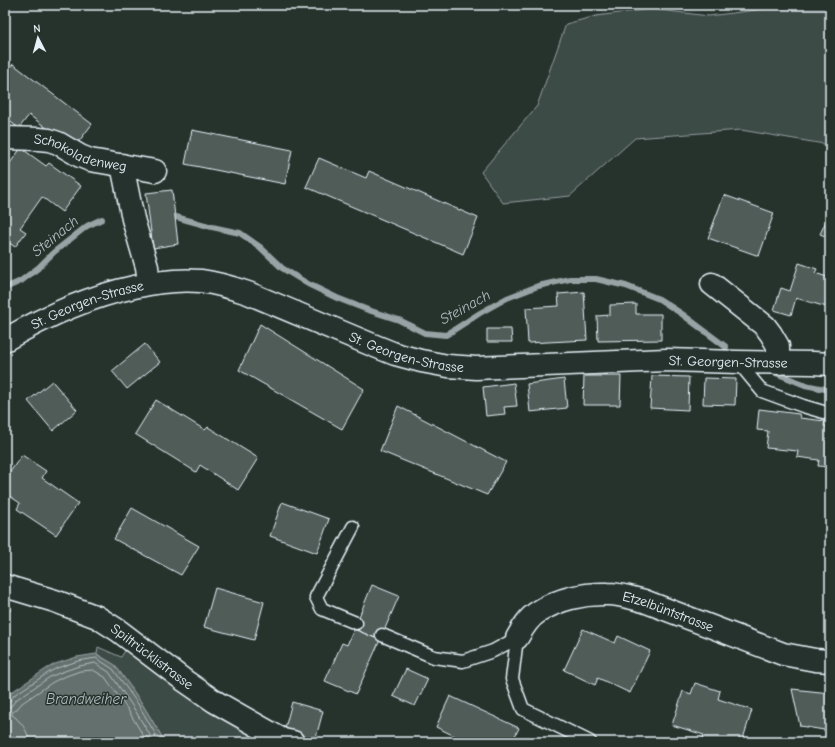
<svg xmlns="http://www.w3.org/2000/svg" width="835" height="747" viewBox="0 0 835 747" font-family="'Comic Neue',sans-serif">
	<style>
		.green { fill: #3e4b47; stroke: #939ea0 }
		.water { fill: #636f6d; stroke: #98a3a5 }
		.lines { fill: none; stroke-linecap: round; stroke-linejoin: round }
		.shore { stroke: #b3bdc0; stroke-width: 1 }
		.stream { stroke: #98a3a5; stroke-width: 6 }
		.building { fill: #505c59; stroke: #e8f1f8 }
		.lane-casing { stroke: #e8f1f8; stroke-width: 15 }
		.street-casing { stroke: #e8f1f8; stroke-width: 25 }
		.secondary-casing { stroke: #e8f1f8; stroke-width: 25 }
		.lane { stroke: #26332d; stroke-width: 12 }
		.street { stroke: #26332d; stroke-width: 22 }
		.secondary { stroke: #26332d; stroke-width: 22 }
		.labels { text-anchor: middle; stroke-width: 3; stroke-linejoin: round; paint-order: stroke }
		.street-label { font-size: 14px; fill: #e8f1f8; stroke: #26332d }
		.water-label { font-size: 15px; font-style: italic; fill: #b3bdc0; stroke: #26332d }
	</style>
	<rect width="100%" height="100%" fill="#26332d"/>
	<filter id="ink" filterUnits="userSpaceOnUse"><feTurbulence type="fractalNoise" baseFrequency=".025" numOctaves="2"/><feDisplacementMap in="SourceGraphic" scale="8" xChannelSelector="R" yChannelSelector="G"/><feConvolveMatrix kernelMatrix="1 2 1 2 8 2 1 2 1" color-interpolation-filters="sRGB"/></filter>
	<g filter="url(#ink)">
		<path class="green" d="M795 5H830V145L741 130 635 138 570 196 503 203 481 172 537 106 566 24 596 16 651 9 709 16Z
			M98 647 121 657 126 649 274 742H165L141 702 115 665 97 654Z"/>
		<path class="water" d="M96 654 115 665 141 702 165 742H15L7 731 5 722V701L10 693 46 669 55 664 77 657Z"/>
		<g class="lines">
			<path class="shore" d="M5 703 9 702 14 695 48 673 57 668 78 661 96 658 113 669 138 704 160 742
				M5 708 11 706 17 699 50 677 59 673 79 666 95 663 109 672 133 707 154 742
				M29 742C29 732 20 720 12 715V713L17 709 22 703 53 682 61 678 80 671 93 670 105 677 128 710 147 742"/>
			<path class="stream" d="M176 217 212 227 240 233 260 247 282 268 308 284 337 298 368 310 399 320 425 333 446 335 480 313 507 298 538 286 570 279H596L626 286 659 299 682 314 726 347
				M5 288 21 281 38 268 54 252 87 226 102 219
				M771 371 805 385 830 390"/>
		</g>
		<path class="building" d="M13 64 92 124 74 148 29 115 19 128 5 118V76Z
			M192 130 292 150 285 184 185 164Z
			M21 148 46 166 49 163 81 186 62 212 42 197 20 228 26 232 15 247 5 240V170Z
			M319 158 366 178 369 171 478 218 463 254 306 187Z
			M172 190 178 244 153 248 146 193Z
			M724 195 774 213 759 256 708 238Z
			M828 217 830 218V238L820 234Z
			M799 263 817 269 815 273 830 278V308L796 298 791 315 774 310 781 288 790 291Z
			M584 292 587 340 528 343 526 308 559 306 558 294Z
			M636 304V314H661V340L598 341 597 316 610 315V305Z
			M260 324 364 389 342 429 239 370Z
			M487 329H511L512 342H487Z
			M145 344 160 362 127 389 112 371Z
			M584 376H621L620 405H583Z
			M652 376 689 377 688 410 650 408Z
			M704 378 736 379 735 405 703 404Z
			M564 379 567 408 530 412 527 384Z
			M52 381 77 410 53 431 28 401Z
			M514 383 517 406 504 407 505 414 486 416 483 387Z
			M156 400 205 430 208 427 258 458 238 490 200 465 196 472 135 434Z
			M398 406 506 462 487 495 380 451Z
			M759 409 799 414 800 418 825 421 824 426 830 427V467L818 466 819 460 797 457 798 451 766 448 768 431 757 430Z
			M22 455 46 471 42 478 78 503 56 535 17 509 20 503 5 493V479Z
			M282 502 329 519 317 553 270 536Z
			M132 508 199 546 181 575 114 539Z
			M372 585 399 596 380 640 354 629Z
			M215 588 264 602 254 640 204 627Z
			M5 602 12 608 5 617Z
			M354 629 380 640 356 694 325 681 342 643 347 645Z
			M583 629 615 643 618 636 650 651 630 693 598 678 595 685 564 670Z
			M406 669 428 679 415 706 393 696Z
			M695 683 720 691 718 699 752 710 742 742H702L704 735 672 725 683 691 691 694Z
			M792 689 830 693V731L800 726Z
			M450 696 519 728 512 742H467L436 727Z
			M292 702 323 711 315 741 284 732Z"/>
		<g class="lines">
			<g class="lane-casing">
				<path id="lane" d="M738 362 762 391 803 406 830 414
					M353 527 316 597 322 609 356 623
					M382 635 434 657 463 661 493 651 517 638
					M517 638 512 679 523 709 590 742"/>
			</g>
			<g class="street-casing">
				<g id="street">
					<path id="s1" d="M5 138 39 139 49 140 58 143 80 156 90 160 155 171"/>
					<path d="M122 165 133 219 147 267 149 283"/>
					<path d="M712 284 765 326 771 334 778 346V363"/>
					<path id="s2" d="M5 586 55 601 97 617 119 631 185 681 214 701 283 740 293 742"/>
					<path id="s3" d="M517 638C522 629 528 618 538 612 558 599 584 593 608 594 620 594 632 598 644 601L783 654 815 660 830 661"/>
				</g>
			</g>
			<g class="secondary-casing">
				<g id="secondary">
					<path id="s4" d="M5 340C46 316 88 297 134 287 156 282 178 279 201 281 217 283 233 288 248 293L370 344 395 354 421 361 448 366 476 368 666 360 738 362 813 363 830 364"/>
				</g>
			</g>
			<use href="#lane" class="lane"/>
			<use href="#street" class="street"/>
			<use href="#secondary" class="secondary"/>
		</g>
	</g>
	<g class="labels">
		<g class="street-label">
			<text dy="5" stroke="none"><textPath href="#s1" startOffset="78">Schokoladenweg</textPath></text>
			<text dy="5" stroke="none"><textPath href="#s4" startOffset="90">St. Georgen-Strasse</textPath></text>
			<text dy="5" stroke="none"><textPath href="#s4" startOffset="426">St. Georgen-Strasse</textPath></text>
			<text dy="5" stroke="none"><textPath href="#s4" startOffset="750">St. Georgen-Strasse</textPath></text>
			<text dy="5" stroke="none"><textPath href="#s3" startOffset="170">Etzelbüntstrasse</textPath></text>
			<text dy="5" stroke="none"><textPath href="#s2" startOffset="165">Spiltrücklistrasse</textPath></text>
		</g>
		<g class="water-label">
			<text transform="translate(55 236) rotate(-39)" y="5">Steinach</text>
			<text transform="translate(465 307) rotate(-29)" y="5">Steinach</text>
			<text x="86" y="704">Brandweiher</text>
		</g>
	</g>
	<rect width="835" height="747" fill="none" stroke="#26332d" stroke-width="20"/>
	<rect x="10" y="10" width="815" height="727" fill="none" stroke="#e8f1f8" stroke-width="1.5" filter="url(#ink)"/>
	<g transform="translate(38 38) rotate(354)" stroke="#26332d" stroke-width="3" paint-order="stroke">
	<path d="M0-3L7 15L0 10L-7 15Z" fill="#e8f1f8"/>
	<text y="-6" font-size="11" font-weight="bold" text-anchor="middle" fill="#e8f1f8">N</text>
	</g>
</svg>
